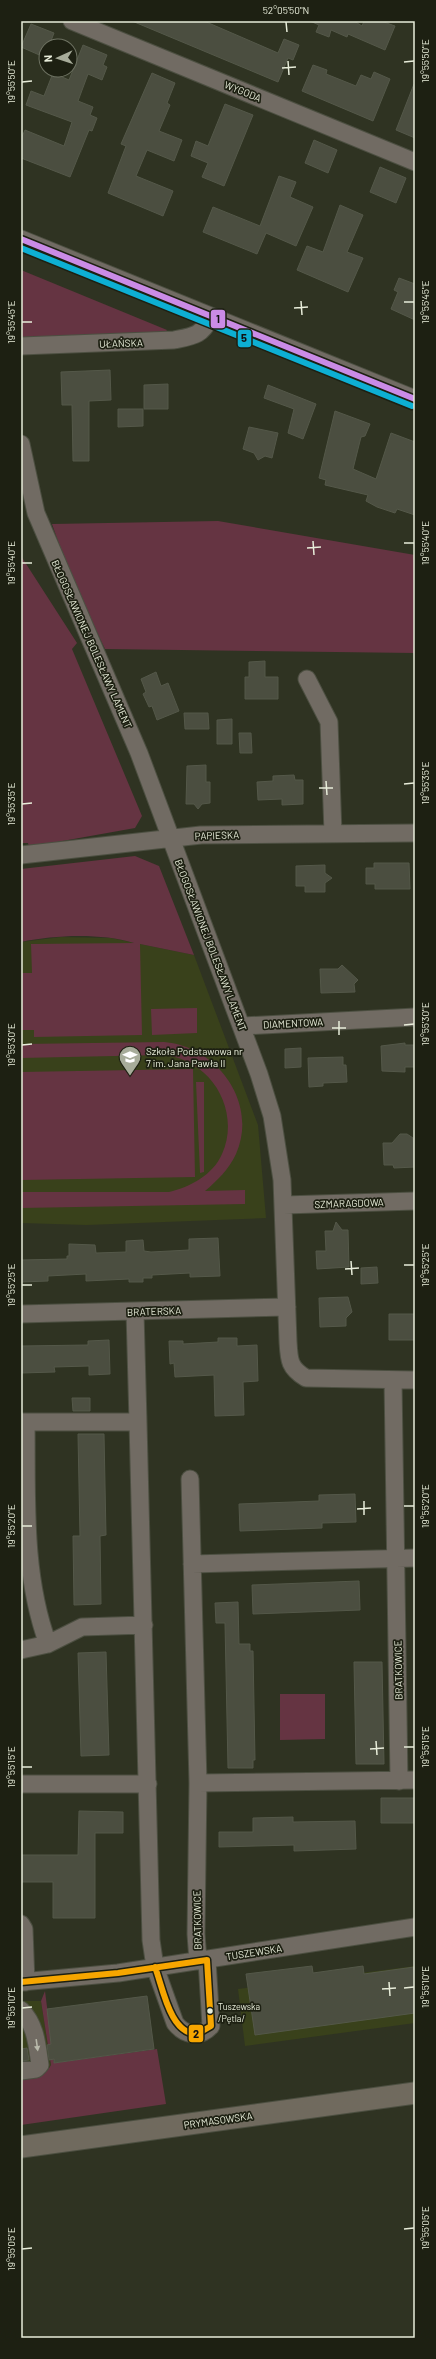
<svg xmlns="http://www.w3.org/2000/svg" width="436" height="2359" viewBox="0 0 436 2359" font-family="Barlow,sans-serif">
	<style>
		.built { fill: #39411b }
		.green { fill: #653442 }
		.building { fill: #4b4e40; stroke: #545849 }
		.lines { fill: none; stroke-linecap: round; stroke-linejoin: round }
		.minor-casing { stroke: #4c4f41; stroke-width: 19 }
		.major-casing { stroke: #4c4f41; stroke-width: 23 }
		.minor { stroke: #716b63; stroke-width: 17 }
		.major { stroke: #706a5e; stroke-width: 21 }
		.bus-1-casing { stroke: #1d2012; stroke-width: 9 }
		.bus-2-casing { stroke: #1d2012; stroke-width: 9 }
		.bus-3-casing { stroke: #1d2012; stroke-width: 9 }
		.bus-1 { stroke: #ca8be6; stroke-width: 6 }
		.bus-2 { stroke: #f7a600; stroke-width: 6 }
		.bus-3 { stroke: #0dafd3; stroke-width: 6 }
		.oneway { fill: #b8b9aa }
		.ticks { fill: none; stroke: #e8edda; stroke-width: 1.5 }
		.bus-dot { fill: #e8edda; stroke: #1d2012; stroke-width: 1.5 }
		.labels { text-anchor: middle; stroke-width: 3.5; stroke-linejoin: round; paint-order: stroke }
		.bus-label { font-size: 9px; fill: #e8edda; stroke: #1d2012; text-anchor: start }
		.street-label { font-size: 10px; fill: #e8edda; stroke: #1d2012 }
		.poi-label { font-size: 10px; fill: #e8edda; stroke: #1d2012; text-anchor: start }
		.line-badge { stroke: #1d2012; stroke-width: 1.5 }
		.pale-badge-label { font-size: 11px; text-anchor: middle; font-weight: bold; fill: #111 }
		.neatline { fill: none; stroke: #e8edda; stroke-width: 1.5 }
		.ticks-label { font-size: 10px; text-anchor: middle; fill: #e8edda }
	</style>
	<rect width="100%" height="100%" fill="#2f3322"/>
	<path class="built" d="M61 937 111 938 194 955 258 1125 266 1218 87 1225 21 1223V942Z
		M415 1966V2023L245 2046 238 1989Z
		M21 2001H41L51 2065 47 2072 41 2075 21 2078Z"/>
	<path class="green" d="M21 270 167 330 165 333 21 338Z
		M218 521 415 555V653L105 649 70 575 52 524Z
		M21 556 77 643 72 649 142 816 135 828 29 847 28 843H21Z
		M135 856 159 866 194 955 140 944 142 1035 34 1037V1030H21V973H32L31 944 134 943C100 933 56 935 21 942V869Z
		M197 1008V1033L152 1035 151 1009Z
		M164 1042C216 1046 259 1102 236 1154 229 1169 217 1181 205 1191L245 1190V1204L21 1208V1192H169C190 1187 213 1175 222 1154 242 1109 209 1057 161 1055L21 1058V1045L23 1044Z
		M193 1069 195 1177 21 1180V1072Z
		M196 1082H204V1172L200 1173Z
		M280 1694H325V1739L280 1740Z
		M45 1991 54 2063 157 2049 166 2104 21 2125V2078C33 2076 45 2077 51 2065L41 2001Z"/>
	<path class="building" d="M132 21H204L278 53 284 39 299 45 293 60 288 58 278 82Z
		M310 21H354L362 26 364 21H381L395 26 385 50 348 34 347 37 331 30 329 37 316 32 319 25Z
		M31 24 54 33 49 46H46L44 57 21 47Z
		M83 45 107 55 103 65 107 67 102 80 88 74 78 101 93 107 90 115 97 118 92 131 89 130 70 177 21 158V139L25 130 64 146 72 122 26 105 31 91 44 96 53 73 69 80Z
		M313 65 327 70 326 74 356 86 361 75 371 79 374 72 390 79 373 121 302 91Z
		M152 73 175 83 167 103 170 105 159 131 182 140 174 161 147 150 136 176 173 191 163 216 108 193 126 146 121 144Z
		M414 84H415V138L396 130Z
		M225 104 253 115 224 186 202 177 208 163 191 156 196 141 208 146Z
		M314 140 337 150 328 173 305 163Z
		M380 167 406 178 396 203 370 192Z
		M279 176 296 182 290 197 313 207 296 246 266 233 257 254 203 232 213 207 260 226Z
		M340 205 363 215 347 252 363 258 348 292 297 270 307 246 323 252Z
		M399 278 415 284V320L391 309 398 292 394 290Z
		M110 370 111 400 89 401V461H73L72 405H62L61 372Z
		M168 384V409H144V385Z
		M268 385 316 404 303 439 288 433 294 409 264 398Z
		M118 409H143V426L118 427Z
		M335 411 370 424 365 436 361 437 353 469 376 479 391 433 415 442V515L397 509 395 513 377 507 366 501 368 495 325 485 326 480 319 478Z
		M249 427 278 433 272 458 265 456 258 460 254 453 243 449Z
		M265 661V677H278V699H245V677H249V662Z
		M156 672 161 686 168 683 179 711 157 720 152 706 149 707 143 694 146 692 141 679Z
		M184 713H208L209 729H185Z
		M232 719V744H217V720Z
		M239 733H251L252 753H240Z
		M206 765V782H210V803L202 804 198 809 194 804H186L187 766Z
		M294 775 295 780H303V804L282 805V799L258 800 257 782 273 781V776Z
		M374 863H409L410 889H375V884H366V868H374Z
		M325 865V873L332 878 325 883V892H305V886H296V866Z
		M342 965 358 980 354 984 355 992 321 993 320 969H338Z
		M405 1043V1045H414L415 1067H405V1072L382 1071 381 1046Z
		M301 1048V1067L285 1068V1049Z
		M343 1057V1065H346L347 1082 323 1083V1086L309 1087 308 1058Z
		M400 1134H407L413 1138 415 1167 394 1168 393 1165H384L383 1143H392Z
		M336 1222 342 1230H348L349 1267 317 1269 316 1251H326L325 1231H333Z
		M218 1238 220 1276 190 1277V1273L152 1275V1278H143V1282H129V1279L86 1281V1274L48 1276V1281L21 1282V1260L67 1259V1256H69V1244L95 1245 96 1253 126 1252V1241L143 1240 144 1251 151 1252 189 1250V1239Z
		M377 1267 378 1283 361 1284V1268Z
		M348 1297 352 1312 346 1318V1326L320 1327 319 1298Z
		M389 1314H415V1340H389Z
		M218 1338H237V1346L257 1345 258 1381 243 1382 244 1415 215 1416 214 1375 175 1377 174 1363 170 1364 169 1341H183V1344L218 1342Z
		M109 1340 110 1374 89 1375V1366L54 1367 55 1372 21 1373V1346L88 1345V1341Z
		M72 1398H90V1411H73Z
		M78 1434H104L106 1535 100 1536 101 1604 74 1605 73 1536H80Z
		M355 1494 356 1522 322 1523V1528L240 1531 239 1504 319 1501V1495Z
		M359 1581 360 1610 253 1614 252 1585Z
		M238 1602 239 1644H250V1651H253L255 1760H253V1768H228L225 1623H216L215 1603Z
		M106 1652 109 1755 81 1756 78 1653Z
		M354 1662H382L384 1764H356Z
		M381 1798H415V1823H381Z
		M79 1811 123 1812V1833H95V1918H53V1882H21V1855H78Z
		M293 1817V1822L355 1821 356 1849 294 1851V1845L219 1847V1832H253V1818Z
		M312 1966 313 1973 363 1966 364 1974 414 1967 415 2013 255 2035 246 1974Z
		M147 1996 154 2049 54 2063V2059L49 2060 47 2045 51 2044 47 2009Z
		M27 2048 29 2060 21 2061V2049Z"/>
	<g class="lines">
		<g class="minor-casing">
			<path id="minor" d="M72 21 415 162
				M21 239 415 399
				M21 346 174 340C194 336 201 336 211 317
				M21 444 36 513 139 753 259 1074 272 1116 282 1180 288 1341C289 1360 289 1368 306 1378L415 1380
				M307 679 329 722 333 833
				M21 855 201 835 415 833
				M243 1026 415 1017
				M284 1205 415 1201
				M135 1312 138 1422
				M21 1314 287 1307
				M393 1380 399 1781
				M21 1422H138L151 1940 155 1967 175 2023C185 2036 200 2038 211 2026L207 1960
				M26 1422C27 1495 22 1574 48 1644
				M190 1479 198 1783 196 1934 198 1961
				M192 1564 415 1558
				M21 1650 48 1644 82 1627 144 1625
				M198 1783 415 1780
				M21 1784H148
				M21 1924 24 1929 26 1982
				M21 1982 118 1973 415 1927
				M21 2010C36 2025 37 2045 40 2065L36 2069 21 2071"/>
		</g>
		<g class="major-casing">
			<path id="major" d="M21 2147 415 2093"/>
		</g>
		<use href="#minor" class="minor"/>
		<use href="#major" class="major"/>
		<g class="bus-1-casing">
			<path id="bus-1" d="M21 239 415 399"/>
		</g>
		<g class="bus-2-casing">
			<path id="bus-2" d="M155 1967C163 1988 170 2034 197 2034L211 2026 207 1960
				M21 1982 118 1973 207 1960"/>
		</g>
		<g class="bus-3-casing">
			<path id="bus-3" d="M21 248 412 406"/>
		</g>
		<use href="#bus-1" class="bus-1"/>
		<use href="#bus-2" class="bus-2"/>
		<use href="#bus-3" class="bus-3"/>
	</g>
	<defs><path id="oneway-solid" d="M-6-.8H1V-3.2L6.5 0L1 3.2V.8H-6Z"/></defs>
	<use class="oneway" href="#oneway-solid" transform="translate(37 2045) rotate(82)"/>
	<path class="ticks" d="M286 22 287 32M288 61 289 75M404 62 414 61M282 68 296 67M22 82 32 81M301 301 302 315M404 302H414M294 308 308 307M22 322H32M313 541 314 555M404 543H414M307 548 321 547M22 563H32M326 781 327 795M404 784 414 783M319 788H333M22 804 32 803M339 1021V1035M404 1025 414 1024M332 1028H346M22 1045 32 1044M351 1261 352 1275M404 1265H414M345 1269 359 1268M22 1285H32M364 1501V1515M404 1506H414M357 1509 371 1508M22 1526H32M376 1741 377 1755M404 1747H414M370 1749 384 1748M22 1767H32M389 1982 390 1996M404 1988 414 1987M382 1989 396 1988M22 2008 32 2007M404 2229 414 2228M22 2249 32 2248"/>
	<defs>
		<g id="school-pin" transform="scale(1.15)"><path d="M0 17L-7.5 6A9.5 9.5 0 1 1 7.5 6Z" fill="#a7ac9a" stroke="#1d2012"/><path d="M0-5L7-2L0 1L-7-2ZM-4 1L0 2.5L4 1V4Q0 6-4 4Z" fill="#fff"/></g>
	</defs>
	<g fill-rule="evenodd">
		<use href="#school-pin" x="130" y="1057"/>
	</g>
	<circle class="bus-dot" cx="210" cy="2011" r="3.5"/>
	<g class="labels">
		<g class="bus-label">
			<text x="218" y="2010">Tuszewska<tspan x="218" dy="12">/Pętla/</tspan></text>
		</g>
		<g class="street-label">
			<text transform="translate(243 91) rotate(22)" y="4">WYGODA</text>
			<text transform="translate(121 343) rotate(-2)" y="4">UŁAŃSKA</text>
			<text transform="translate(92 644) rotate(66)" y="4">BŁOGOSŁAWIONEJ BOLESŁAWY LAMENT</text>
			<text transform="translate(217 835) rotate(-2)" y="4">PAPIESKA</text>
			<text transform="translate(211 945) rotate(69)" y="4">BŁOGOSŁAWIONEJ BOLESŁAWY LAMENT</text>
			<text transform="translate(293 1023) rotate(-3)" y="4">DIAMENTOWA</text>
			<text transform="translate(349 1203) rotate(-2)" y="4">SZMARAGDOWA</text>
			<text transform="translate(154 1311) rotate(-2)" y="4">BRATERSKA</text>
			<text transform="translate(398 1670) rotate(-91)" y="4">BRATKOWICE</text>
			<text transform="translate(197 1920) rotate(-91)" y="4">BRATKOWICE</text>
			<text transform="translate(254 1952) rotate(-9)" y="4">TUSZEWSKA</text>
			<text transform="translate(218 2120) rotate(-8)" y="4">PRYMASOWSKA</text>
		</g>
		<g class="poi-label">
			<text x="146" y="1055">Szkoła Podstawowa nr<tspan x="146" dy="12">7 im. Jana Pawła II</tspan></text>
		</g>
	</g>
	<g class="line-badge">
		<rect x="210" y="309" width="16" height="20" rx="4" fill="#ca8be6"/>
		<rect x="237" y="329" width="15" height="19" rx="4" fill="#0dafd3"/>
		<rect x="188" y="2024" width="16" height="19" rx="4" fill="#f7a600"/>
	</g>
	<g class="pale-badge-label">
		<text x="218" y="323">1</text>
		<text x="244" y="342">5</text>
		<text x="196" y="2038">2</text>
	</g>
	<rect width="436" height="2359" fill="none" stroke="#1d2012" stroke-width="44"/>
	<g transform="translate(58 58) rotate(267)"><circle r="19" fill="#1d2012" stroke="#6e7262"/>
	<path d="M0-3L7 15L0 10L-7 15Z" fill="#a7ac9a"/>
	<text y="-6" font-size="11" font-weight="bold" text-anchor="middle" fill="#e8edda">N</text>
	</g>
	<rect x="22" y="22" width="392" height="2315" class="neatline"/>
	<g class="ticks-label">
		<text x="286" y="14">52°05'50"N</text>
		<text transform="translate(425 61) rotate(-90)" y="4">19°55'50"E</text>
		<text transform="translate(11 82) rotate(-90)" y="4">19°55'50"E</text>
		<text transform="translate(425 302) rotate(-90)" y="4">19°55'45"E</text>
		<text transform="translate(11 322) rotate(-90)" y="4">19°55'45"E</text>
		<text transform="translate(425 543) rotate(-90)" y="4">19°55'40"E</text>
		<text transform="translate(11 563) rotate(-90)" y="4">19°55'40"E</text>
		<text transform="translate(425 783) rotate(-90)" y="4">19°55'35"E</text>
		<text transform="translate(11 804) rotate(-90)" y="4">19°55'35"E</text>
		<text transform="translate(425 1024) rotate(-90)" y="4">19°55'30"E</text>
		<text transform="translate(11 1045) rotate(-90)" y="4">19°55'30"E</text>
		<text transform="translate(425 1265) rotate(-90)" y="4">19°55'25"E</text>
		<text transform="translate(11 1285) rotate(-90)" y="4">19°55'25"E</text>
		<text transform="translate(425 1506) rotate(-90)" y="4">19°55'20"E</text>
		<text transform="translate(11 1526) rotate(-90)" y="4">19°55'20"E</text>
		<text transform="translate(425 1747) rotate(-90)" y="4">19°55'15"E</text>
		<text transform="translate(11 1767) rotate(-90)" y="4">19°55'15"E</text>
		<text transform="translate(425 1987) rotate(-90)" y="4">19°55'10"E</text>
		<text transform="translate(11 2008) rotate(-90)" y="4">19°55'10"E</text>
		<text transform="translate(425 2228) rotate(-90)" y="4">19°55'05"E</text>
		<text transform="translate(11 2249) rotate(-90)" y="4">19°55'05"E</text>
	</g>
</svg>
